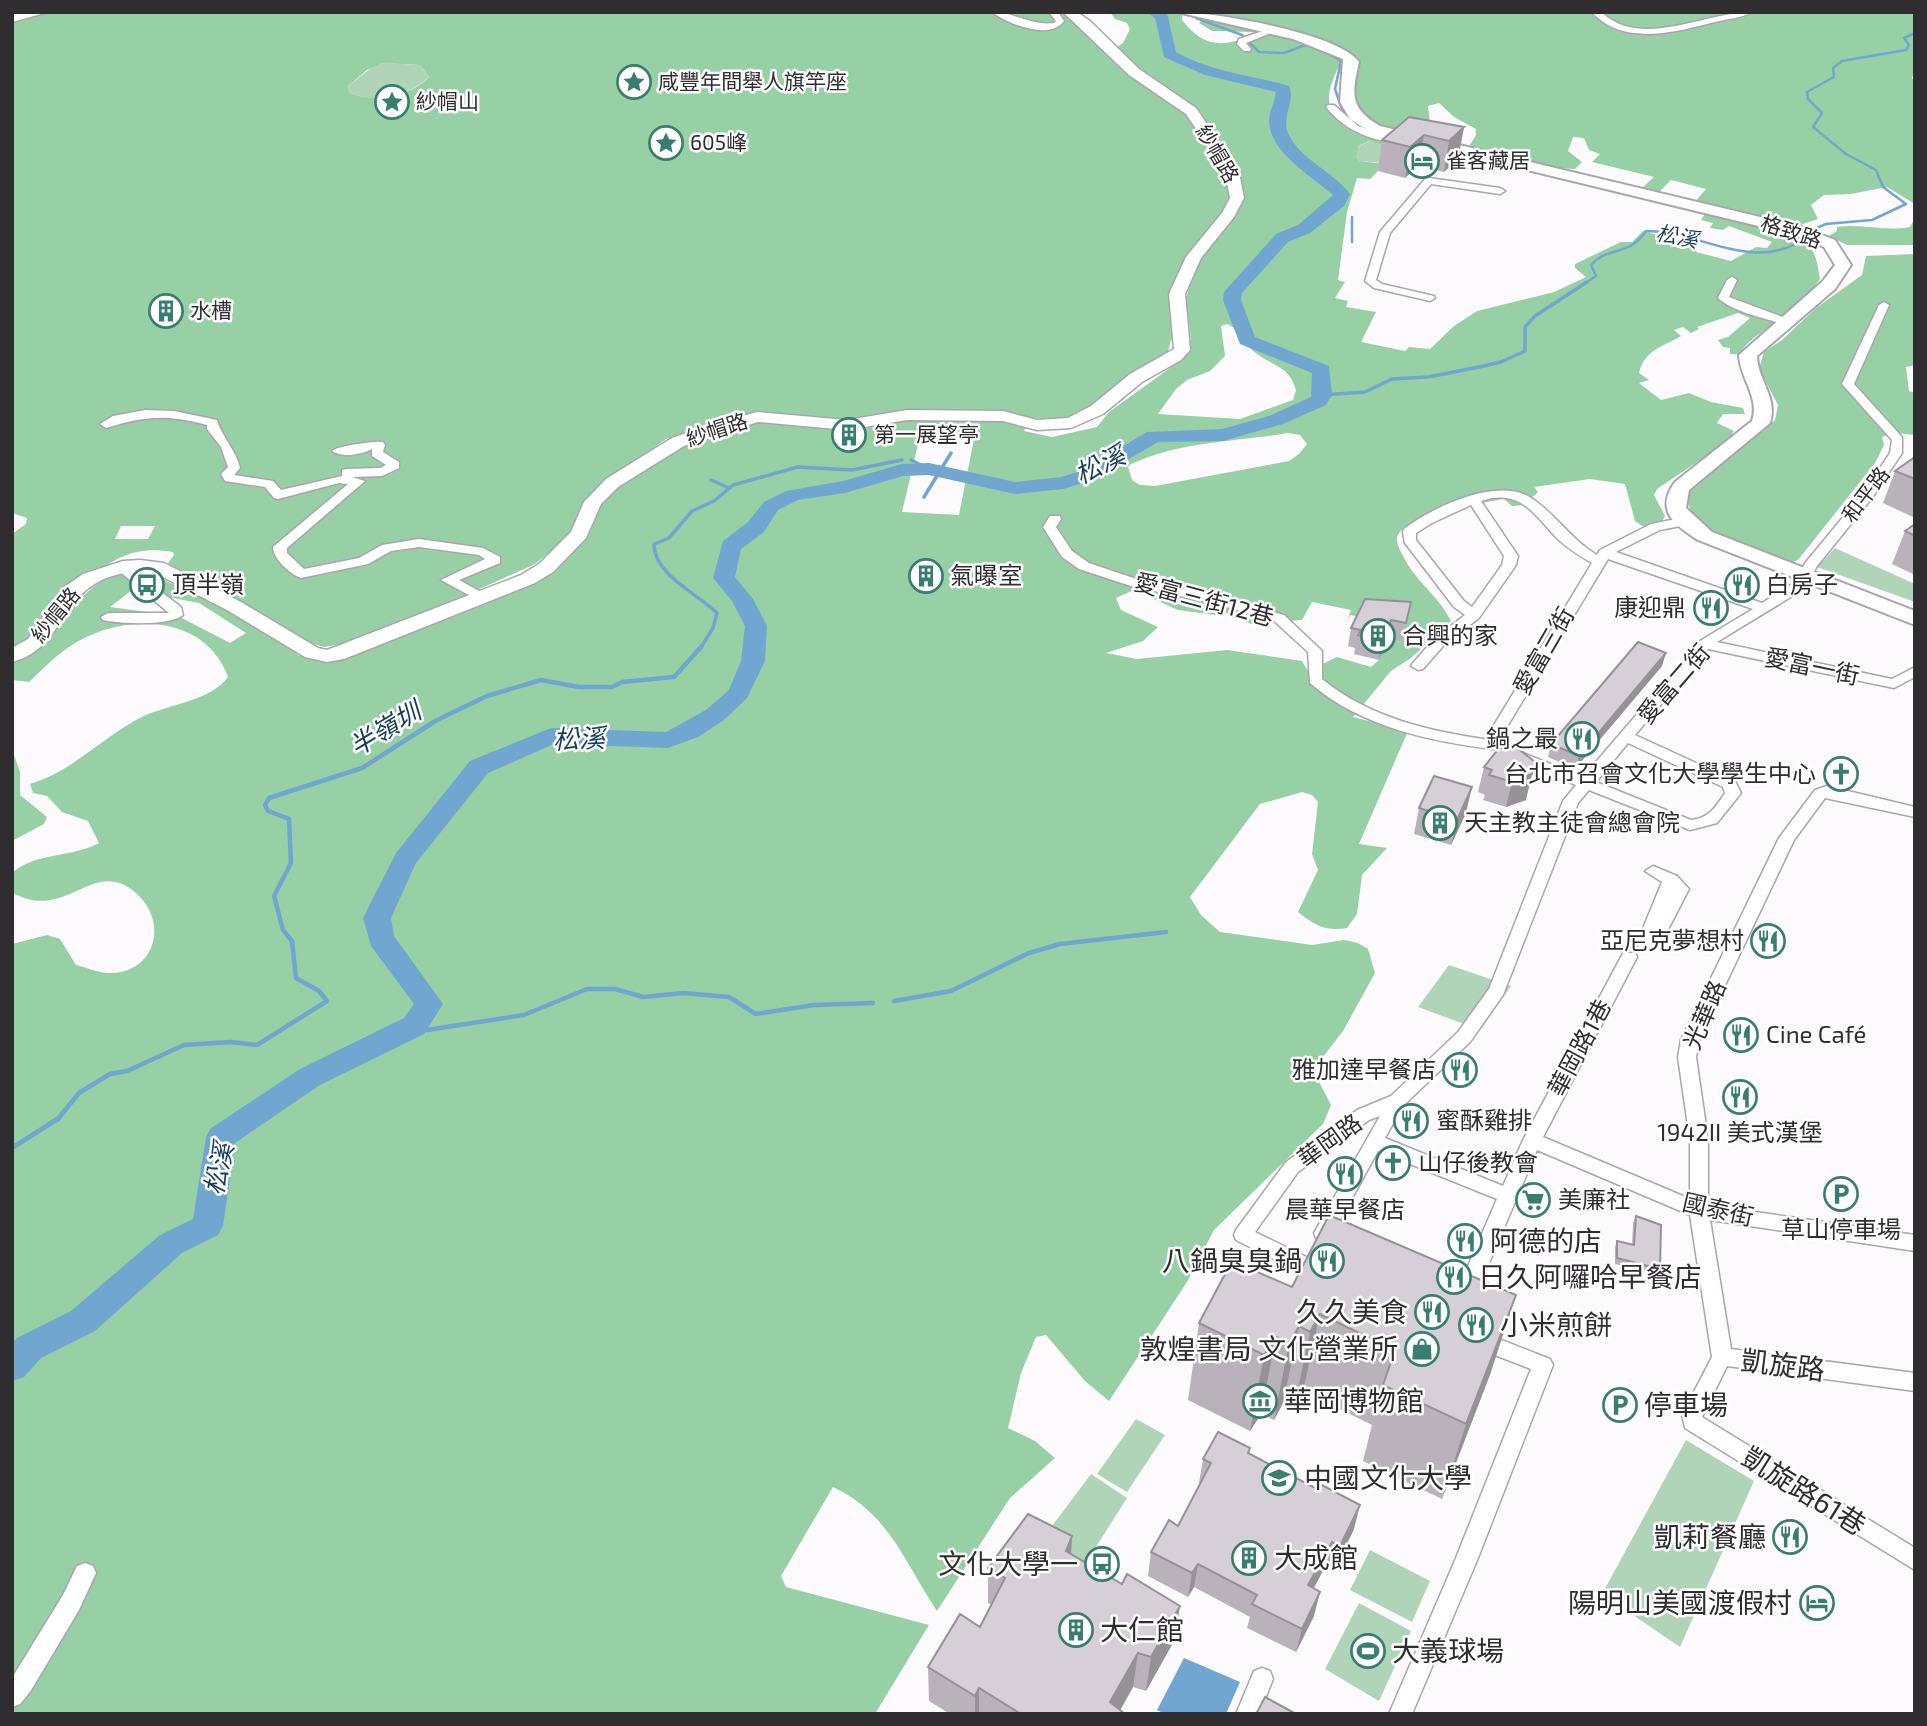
<svg xmlns="http://www.w3.org/2000/svg" width="1927" height="1726" viewBox="0 0 1927 1726" font-family="'Exo 2','Noto Sans TC',sans-serif">
	<style>
		.green { fill: #b0d4b8 }
		.forest { fill: #97d0a4; fill-rule: evenodd }
		.water { fill: #71a6d1 }
		.lines { fill: none; stroke-linecap: round; stroke-linejoin: round }
		.stream-far3 { stroke: #71a6d1; stroke-width: 2.5 }
		.stream-far2 { stroke: #71a6d1; stroke-width: 3.5 }
		.stream-far1 { stroke: #71a6d1; stroke-width: 4.5 }
		.stream { stroke: #71a6d1; stroke-width: 5 }
		.river { fill: #71a6d1; fill-rule: evenodd }
		.street-casing { stroke: #aba4ad; stroke-width: 3 }
		.secondary-casing { stroke: #aba4ad; stroke-width: 3 }
		.primary-casing { stroke: #aba4ad; stroke-width: 4 }
		.street { fill: #fff; fill-rule: evenodd }
		.secondary { fill: #fff; fill-rule: evenodd }
		.primary { fill: #fff; fill-rule: evenodd }
		.wall { fill: #b9b2ba }
		.shaded-wall { fill: #969197 }
		.building { fill: #d7cfd8; stroke: #969197; stroke-width: 2 }
		.labels { text-anchor: middle; stroke-width: 5; stroke-linejoin: round; paint-order: stroke }
		.far-poi-label { font-size: 21px; fill: #302d30; stroke: #fff; text-anchor: start }
		.far-street-label { font-size: 21px; fill: #302d30; stroke: #fff }
		.far-water-label { font-size: 21px; font-style: italic; fill: #143d5b; stroke: #fff }
		.poi-label { font-size: 24px; fill: #302d30; stroke: #fff; text-anchor: start }
		.street-label { font-size: 24px; fill: #302d30; stroke: #fff }
		.water-label { font-size: 26px; font-style: italic; fill: #143d5b; stroke: #fff }
		.near-poi-label { font-size: 28px; fill: #302d30; stroke: #fff; text-anchor: start }
		.near-street-label { font-size: 28px; fill: #302d30; stroke: #fff }
	</style>
	<rect width="100%" height="100%" fill="#fdfafe"/>
	<path class="green" d="M383 63 420 65 429 77C410 96 375 103 350 93L348 86 371 68Z
		M1368 141 1382 145V163L1360 161 1356 157 1355 149Z
		M1835 548 1915 584V602L1817 567Z
		M1449 965 1511 986 1480 1030 1418 1007Z
		M1136 1419 1165 1435 1127 1492 1097 1474Z
		M1686 1440 1754 1481 1680 1647 1602 1594Z
		M1091 1474 1127 1498 1082 1569 1040 1542Z
		M1370 1550 1430 1581 1412 1622 1350 1590Z
		M1359 1603 1411 1631 1379 1701 1325 1669Z"/>
	<path class="forest" d="M46 12H1067L1184 110 1217 152 1232 190 1228 208 1212 223 1175 282 1169 299 1172 337 1167 355 1086 412 1057 420 1003 415 859 422 753 413 693 430 666 439 611 478 574 532 535 564 371 638 325 647 305 642 181 575 168 563 174 555 173 552C136 546 121 556 92 574 83 579 71 584 64 591 42 614 45 632 12 652V534L26 524 27 518 12 513V21ZM383 63 420 65 429 77C412 96 374 103 350 93L348 86 367 70ZM121 526H155L148 539H115Z
		M1110 12H1169L1182 15V20C1206 51 1226 46 1259 33 1255 32 1215 31 1212 31L1199 23 1201 21C1237 16 1308 42 1344 55 1339 67 1329 84 1329 97 1328 125 1361 136 1384 142L1382 145 1368 141 1359 146 1356 157 1360 161 1385 164 1370 179 1357 178 1347 212 1338 280 1345 282 1335 298 1348 301 1346 307 1376 312 1361 342 1405 351 1409 347 1430 349 1454 326 1477 311 1554 292 1586 277 1575 268V264L1621 242H1632L1643 231 1698 246 1696 252 1731 261 1756 247 1767 248 1772 242 1729 226 1723 230 1710 228 1713 223 1701 220 1706 212C1733 219 1792 225 1810 247 1817 256 1818 268 1820 279 1810 292 1799 306 1786 316 1769 329 1752 335 1739 354H1730V348L1723 347 1718 340 1728 337 1750 318 1738 313 1697 327 1699 329 1691 333 1683 327 1674 330 1681 336C1663 347 1645 349 1639 373L1649 380 1639 383 1661 400 1689 393 1711 402 1743 408 1745 414H1723L1717 423 1734 431 1727 442 1657 489 1654 495 1665 516 1662 521 1644 527 1635 521 1625 484 1590 479 1534 487 1538 492 1524 505 1512 506 1504 499C1486 502 1395 516 1397 540 1397 547 1405 559 1408 565 1421 585 1441 600 1451 621L1411 658 1391 671 1353 717 1408 731 1359 844 1387 848 1362 875 1357 914 1347 928C1326 932 1314 925 1298 912L1318 870 1312 854 1318 802 1312 795 1302 792 1260 804 1190 897 1201 915 1220 932 1312 945 1344 940 1358 943 1368 949 1375 973 1343 1031 1313 1070 1331 1105 1323 1124 1214 1230 1187 1282 1109 1401 1085 1381 1046 1335 1036 1337 1021 1373 1008 1428 1035 1441 1055 1458 1010 1498 937 1611C904 1562 890 1514 833 1487L781 1576 786 1587 929 1625 875 1714H12V944L47 935 60 939 76 965C86 967 98 973 108 973 155 974 169 923 137 894 94 854 67 923 13 893L12 873C36 852 71 858 99 843L88 821 62 812 47 796 33 793 30 784C74 771 105 734 146 715 171 704 212 700 228 677 205 612 119 612 69 647 54 657 42 670 29 682L12 680V661L93 587 116 572 155 567 166 581 229 609 277 635 298 655 322 660 530 584 611 489 693 439 754 422 803 423 861 430 902 419H1004L1027 425 1024 431 1052 437 1097 427 1109 412 1181 360 1191 339 1186 298 1192 279 1209 243 1241 189V177L1211 126 1186 101 1127 62 1117 47 1123 43 1130 29 1127 23 1115 19ZM1227 324 1237 329C1243 338 1247 347 1257 354 1275 367 1289 366 1296 390L1293 400 1240 419 1158 414 1176 389 1187 380 1210 371 1225 356 1221 326ZM1288 433 1300 435 1307 444 1299 454 1289 461 1155 486 1140 485 1132 480 1128 467 1131 464C1181 441 1234 442 1288 433ZM920 436 974 439 959 515 902 512ZM132 590 199 603 246 633 230 643 178 616 110 607ZM1134 590 1178 610 1215 615 1227 613 1251 624 1302 620 1312 602 1351 610 1346 624 1350 615 1376 620 1402 642 1388 639 1379 660 1371 667 1337 657 1308 671 1302 661 1227 650 1137 659 1106 653 1143 641 1158 627 1121 610 1116 598Z
		M1203 12H1915V70L1912 78 1915 82V204L1887 187 1851 194 1824 195 1811 205 1818 219 1797 226 1694 203 1706 189 1671 180 1658 193 1641 189 1654 177 1592 162 1600 154 1589 150 1584 138 1573 137 1568 151 1582 162 1575 169 1541 167 1467 150 1476 135V129L1454 117 1439 103 1428 106 1430 123 1414 138 1366 122 1350 92 1357 61 1346 51 1321 40Z
		M1915 218V245H1847L1829 236 1837 231V227C1862 223 1885 232 1910 227Z
		M1915 254V365L1906 367 1909 391 1915 393V435L1896 433 1882 437 1884 445 1875 463 1798 560 1788 564C1753 550 1688 540 1687 494L1775 420 1778 405 1759 369 1764 352 1782 340 1816 308 1862 275 1866 256Z
		M12 749 20 772V795L47 817 44 824 12 841Z"/>
	<path class="water" d="M1184 1658 1240 1682 1226 1714H1165L1157 1710Z"/>
	<g class="lines">
		<path class="stream-far3" d="M1209 12 1196 18 1242 35 1259 52 1284 53 1308 44
			M1326 52 1341 61 1335 89 1344 115
			M1352 217V242
			M1812 230 1826 224 1872 220 1906 204 1883 187 1876 170 1846 154 1813 127 1822 113 1808 99 1807 92 1834 77 1833 68 1842 61 1906 50 1909 45 1904 38 1915 33
			M1584 284 1596 276 1591 265C1607 246 1629 257 1646 231 1701 231 1755 275 1807 237"/>
		<path class="stream-far2" d="M1322 395 1365 392 1392 379 1428 377 1479 367 1501 362 1525 351V327L1535 316 1587 282
			M911 460 929 469
			M711 480 727 487
			M924 497 951 453
			M700 649 713 628 717 613C697 593 654 575 654 544L669 538 692 511 714 501 733 485 798 467 852 470 902 460"/>
		<path class="stream-far1" d="M894 1001 951 991 1029 953 1060 944 1166 932
			M414 1026 427 1030 524 1015 587 989H615L643 997 683 993 729 997 756 1014 814 1005 873 1003
			M57 1120 79 1093 110 1074 127 1071 184 1045 231 1042 257 1045 327 1001 319 991 296 978 292 941 283 930 274 896 291 863 289 819 268 811 265 805 269 798 362 768 437 720 487 696 541 680 579 687H612L622 682 674 677 701 647"/>
		<path class="stream" d="M12 1148 59 1118"/>
		<path class="river" d="M1147 12 1167 13 1176 52C1211 72 1251 75 1289 86 1296 101 1281 116 1288 133 1300 160 1333 171 1350 194L1344 206 1310 233 1288 242 1242 293 1241 300 1255 337 1329 366 1332 395 1326 405 1283 424 1223 441 1158 442 1095 479 1063 489 1015 494 929 475 903 476 845 493 798 500 778 510 764 532 741 549 735 577 753 599 767 626 765 661 747 698 724 720 698 737 668 748 554 744 488 773 416 863 391 918 394 936 443 1004 424 1034 320 1085 235 1143 223 1226 218 1235 182 1253 95 1331 41 1358 24 1377 12 1381V1343L17 1338 71 1311 160 1235 193 1219 206 1137 210 1129 300 1069 404 1018 414 1004 371 946 363 918 396 853 470 761 551 728 666 732 706 710 729 690 741 661 745 626 732 601 713 578 723 541 748 522 764 502 786 491 843 481 902 464 929 463 1015 482 1061 477 1081 471 1147 432 1222 429 1269 416 1311 397 1312 373 1240 344 1223 300 1224 292 1276 234 1298 225 1333 195C1312 176 1268 152 1269 119 1270 110 1275 101 1276 92L1205 75 1164 57 1155 18Z"/>
		<g class="street-casing">
			<path id="street" d="M992 12C1014 12 1031 26 1054 23L1056 21 1049 12H1058L1064 21C1050 41 1008 24 992 12Z
				M1592 12H1601C1641 50 1705 12 1752 12 1742 18 1727 19 1715 22 1675 32 1624 47 1592 12Z
				M1269 29 1276 31 1246 43 1251 49 1250 51H1244L1237 44 1239 39Z
				M1328 105H1334L1358 126 1408 143 1403 146C1372 139 1347 133 1326 107Z
				M1429 178 1500 188 1505 191 1500 194 1431 184 1390 233 1376 280 1382 284 1434 296 1435 298 1430 301 1374 288 1365 281 1380 232 1425 179Z
				M1732 277 1737 280 1729 297 1788 319V323H1780C1760 317 1734 312 1718 298L1727 280Z
				M1884 302 1889 305 1854 384 1902 437V453L1872 498 1817 566 1804 589 1717 642 1892 679 1915 667V677L1894 688 1708 649 1635 735 1735 781 1741 793 1717 823 1690 830 1589 790 1578 803 1503 995 1470 1042 1403 1106 1385 1138 1503 1186 1523 1140 1621 957 1623 953H1635L1637 957 1543 1137 1690 1199V1140L1678 1057 1681 1040 1779 838 1815 790 1827 786 1915 807V817L1825 798 1794 840 1699 1040 1696 1057 1708 1140V1205L1915 1235V1251L1710 1220 1731 1349 1915 1373V1391L1727 1366 1702 1417 1915 1548V1570L1685 1428 1682 1415 1712 1357 1690 1215 1537 1150 1476 1294 1473 1300 1466 1302 1459 1300 1456 1294 1497 1199 1378 1151 1330 1238 1323 1241 1316 1238 1314 1233 1380 1116 1369 1120 1298 1172 1255 1232 1329 1268 1332 1274 1329 1280 1322 1282 1315 1280 1236 1240 1234 1235 1236 1230 1286 1162 1357 1110 1391 1096 1458 1032 1489 989 1563 801 1576 785 1508 757 1500 750C1433 742 1362 728 1310 683L1308 652 1274 621 1210 602 1134 587 1079 569 1062 557 1043 527 1050 516H1060L1061 519 1056 527 1072 551 1089 563 1142 581 1212 594 1284 615 1322 651V679C1369 718 1432 732 1491 740V730L1592 563C1580 556 1570 550 1560 541 1535 517 1522 487 1481 501L1518 556 1516 565 1479 618 1444 645 1423 669 1418 670 1411 666 1413 663 1434 639 1465 615 1454 607 1405 543 1403 532 1404 529C1433 507 1498 476 1531 498 1556 514 1571 540 1597 555L1600 550 1651 524 1686 517 1692 521 1691 524 1660 530 1616 552 1762 603 1794 583 1806 562 1863 493 1890 453 1892 440 1842 384 1879 305ZM1471 505 1504 556 1502 565 1472 607 1464 601 1416 540V533L1432 523ZM1608 559 1753 609 1700 641 1583 777 1518 751 1506 740 1505 730ZM1628 743 1723 787 1725 793C1716 807 1709 818 1691 820L1596 782Z
				M145 410 174 411 217 420C222 437 236 450 240 468L234 475 273 481 281 490 342 476V470L346 469 380 468 386 465 372 456V449C361 455 342 458 332 451 338 446 374 441 383 442L385 445 383 452 399 462V468L382 476 352 477 365 481 287 548V553L304 569 359 558 382 545 419 539 483 548 500 557V563L459 580 490 597 483 601 478 600 441 580 485 559 479 555 419 547 391 551 368 564 301 578C290 574 273 559 273 547L348 484 339 483 278 499 274 498 265 487 225 481 221 474 228 467 221 447 207 429V425C165 414 146 416 106 428L100 424 113 416Z
				M123 563 181 607 183 615C170 626 120 624 103 620L101 617 108 613H169L118 570 116 567Z
				M1653 866 1677 876 1689 889 1661 943 1645 949 1639 947 1637 943 1662 882 1645 871Z
				M1481 1332 1550 1359 1553 1365 1478 1558 1412 1714H1389L1456 1558 1531 1369 1474 1347 1471 1341 1474 1335Z
				M85 1563 93 1566 96 1573 79 1610 30 1692 20 1704 12 1707V1678L63 1595 77 1566Z
				M1262 1668 1270 1671 1273 1679 1259 1714H1236L1254 1671Z"/>
		</g>
		<g class="secondary-casing">
			<path id="secondary" d="M22 12H48L12 22V14Z
				M1063 12H1077L1090 21 1139 69 1196 108 1239 172 1244 198 1234 217 1201 258 1185 294 1190 350 1181 360 1142 382 1103 414 1071 428 1037 430 1003 421 907 420 847 430 758 422 684 446 618 487 601 504 586 538 553 572 535 583 344 659 327 662 305 657 227 610 153 572C55 567 75 646 12 662V648L28 639 63 588 83 574 123 561 140 560 164 563 241 602 318 648 327 650 521 575 539 564 571 532 584 502 606 479 672 438 706 426 757 412 847 420 907 410 1003 411 1037 420 1068 418 1091 406 1130 374 1174 349 1169 294 1186 257 1222 213 1230 198 1225 172 1186 114 1129 75Z"/>
		</g>
		<g class="primary-casing">
			<path id="primary" d="M1177 12C1213 12 1339 33 1359 62 1352 94 1349 108 1380 126L1802 227 1835 240 1851 265 1835 289 1757 356C1758 381 1778 397 1770 423L1689 490 1686 508 1712 532 1915 611V625L1698 540C1673 524 1655 510 1675 482L1752 421C1760 397 1740 379 1739 355L1823 281 1835 265 1824 247 1791 234 1370 132 1350 119 1340 102 1343 59 1293 39Z"/>
		</g>
		<use href="#street" class="street"/>
		<use href="#secondary" class="secondary"/>
		<use href="#primary" class="primary"/>
	</g>
	<path class="wall" d="M1464 127 1458 159 1444 172 1418 166 1405 178 1378 171 1382 140Z
		M1915 457V518L1883 503 1895 471Z
		M1915 524V575L1892 564 1905 531Z
		M1365 599 1407 621 1402 642 1388 639 1379 660 1354 654 1355 648 1348 646 1351 628Z
		M1662 666 1575 769 1548 757 1551 744Z
		M1499 748 1526 800 1506 807 1483 800 1485 795 1478 792 1484 767Z
		M1419 808 1466 813 1451 845 1414 834Z
		M1636 1216 1660 1269 1658 1275 1615 1264V1247L1617 1241 1632 1245 1633 1223Z
		M1232 1261 1491 1372 1442 1499 1363 1461 1372 1425 1303 1391 1294 1408 1283 1403 1274 1420 1261 1414 1250 1431 1188 1400 1199 1323Z
		M1249 1453 1354 1529 1334 1570 1326 1565 1313 1588 1314 1616 1296 1652 1247 1628 1250 1617 1194 1587 1188 1597 1148 1576 1151 1552 1178 1526 1200 1484 1199 1483 1203 1459Z
		M1072 1536 1071 1554 1174 1641 1146 1691 1133 1687 1120 1710 1125 1714H950L929 1701 928 1667 980 1627 992 1605 988 1603V1568Z"/>
	<path class="shaded-wall" d="M1464 127 1458 159 1444 172 1449 141Z
		M1424 135 1418 166 1405 178 1410 147Z
		M1391 620 1388 639 1379 660 1382 641Z
		M1666 653 1662 666 1575 769 1579 756Z
		M1532 774 1526 800 1506 807 1512 782Z
		M1472 787 1466 813 1451 845 1457 820Z
		M1516 1295 1491 1372 1442 1499 1466 1424Z
		M1320 1314 1303 1391 1294 1408 1310 1332Z
		M1299 1326 1283 1403 1274 1420 1289 1343Z
		M1276 1337 1261 1414 1250 1431 1264 1355Z
		M1360 1505 1354 1529 1334 1570 1340 1546Z
		M1072 1536 1070 1571 1066 1551Z
		M1332 1542 1326 1565 1303 1609 1308 1585Z
		M1198 1564 1194 1587 1188 1597 1192 1573Z
		M1320 1592 1314 1616 1296 1652 1302 1629Z
		M1180 1606 1174 1641 1146 1691 1151 1657Z
		M1138 1653 1133 1687 1118 1714 1110 1702Z
		M979 1688V1714H975V1696Z"/>
	<path class="building" d="M1409 117 1464 127 1449 141 1424 135 1410 147 1382 140Z
		M1915 457V479L1895 471Z
		M1915 524V536L1905 531Z
		M1365 599 1411 602 1406 623 1391 620 1382 641 1358 635 1361 630 1351 628Z
		M1638 642 1666 653 1579 756 1551 744Z
		M1516 747 1535 762 1532 774 1512 782 1489 775 1492 770 1484 767 1499 748Z
		M1434 776 1472 787 1457 820 1419 808Z
		M1329 1215 1516 1295 1466 1424 1383 1385 1395 1350 1320 1314 1310 1332 1299 1326 1289 1343 1276 1337 1264 1355 1199 1323 1232 1261 1292 1287Z
		M1636 1216 1661 1225 1660 1269 1617 1258V1241L1634 1245Z
		M1218 1432 1250 1448 1248 1453 1317 1489 1320 1484 1360 1505 1340 1546 1332 1542 1308 1585 1320 1592 1302 1629 1252 1604 1257 1595 1198 1564 1192 1573 1151 1552 1169 1520 1178 1526 1211 1463 1203 1459Z
		M1028 1514 1072 1536 1066 1551 1122 1584 1127 1574 1180 1606 1151 1657 1138 1653 1110 1702 1125 1714H1021L979 1688 975 1696 928 1667 960 1614 980 1627 1005 1578 988 1568Z
		M1265 1697 1296 1714H1256Z"/>
	<defs>
		<g id="sight-ring" transform="scale(1.75)"><circle r="9.5" fill="#fff" stroke="#397d70" stroke-width="1.5"/><path d="M0-6L1.8-2.2L6-1.7L2.9 1.2L3.7 5.4L0 3.3L-3.7 5.4L-2.9 1.2L-6-1.7L-1.8-2.2Z" fill="#397d70"/></g>
		<g id="hotel-ring" transform="scale(1.75)"><circle r="9.5" fill="#fff" stroke="#397d70" stroke-width="1.5"/><path d="M-6-4.5h1.5V1H6V5H4.5V3h-9V5H-6ZM-4 0a1.8 1.8 0 1 1 3.6 0ZM.5 0V-2.5h3Q6-2.5 6 0Z" fill="#397d70"/></g>
		<g id="building-ring" transform="scale(1.75)"><circle r="9.5" fill="#fff" stroke="#397d70" stroke-width="1.5"/><path d="M-4-6H4V6H1V3H-1V6H-4ZM-2.5-4.3h1.7v1.8h-1.7ZM.8-4.3h1.7v1.8H.8ZM-2.5-1h1.7V.8h-1.7ZM.8-1h1.7V.8H.8Z" fill="#397d70"/></g>
		<g id="bus-ring" transform="scale(1.75)"><circle r="9.5" fill="#fff" stroke="#397d70" stroke-width="1.5"/><path d="M-5-6H5V4H4V6H2V4H-2V6H-4V4H-5ZM-3.5-4V0h7V-4ZM-3.5 1.2v1.5H-2V1.2ZM2 1.2v1.5H3.5V1.2Z" fill="#397d70"/></g>
		<g id="restaurant-ring" transform="scale(1.75)"><circle r="9.5" fill="#fff" stroke="#397d70" stroke-width="1.5"/><path d="M-5-6h1v4h1v-4h1v4h1v-4h1v5L-1.5 .5V6h-2V.5L-5-1ZM5-6V6H3V1.5H1.5Q1.5-4 5-6Z" fill="#397d70"/></g>
		<g id="church-ring" transform="scale(1.75)"><circle r="9.5" fill="#fff" stroke="#397d70" stroke-width="1.5"/><path d="M-1.2-6h2.4v3.5h3.3v2.4h-3.3V6h-2.4V-.1h-3.3v-2.4h3.3Z" fill="#397d70"/></g>
		<g id="parking-ring" transform="scale(1.75)"><circle r="9.5" fill="#fff" stroke="#397d70" stroke-width="1.5"/><path d="M-3.5-5.5H1a3.5 3.5 0 0 1 0 7H-1V5.5H-3.5ZM-1-3.4V-.6H.8a1.4 1.4 0 0 0 0-2.8Z" fill="#397d70"/></g>
		<g id="supermarket-ring" transform="scale(1.75)"><circle r="9.5" fill="#fff" stroke="#397d70" stroke-width="1.5"/><path d="M-6-5.5h2.5l.6 2H6L4.5 2H-2.5L-4.4-4H-6ZM-1.5 3.2a1.3 1.3 0 1 0 .1 0ZM3 3.2a1.3 1.3 0 1 0 .1 0Z" fill="#397d70"/></g>
		<g id="shop-ring" transform="scale(1.75)"><circle r="9.5" fill="#fff" stroke="#397d70" stroke-width="1.5"/><path d="M-5-2.5h2.3a2.7 3.5 0 0 1 5.4 0H5L5.5 6h-11ZM-1.5-2.5h3a1.5 2.3 0 0 0-3 0Z" fill="#397d70"/></g>
		<g id="museum-ring" transform="scale(1.75)"><circle r="9.5" fill="#fff" stroke="#397d70" stroke-width="1.5"/><path d="M0-6L6-3V-2H-6V-3ZM-5-1h2V3h-2ZM-1-1h2V3h-2ZM3-1h2V3H3ZM-6 4H6V6H-6Z" fill="#397d70"/></g>
		<g id="university-ring" transform="scale(1.75)"><circle r="9.5" fill="#fff" stroke="#397d70" stroke-width="1.5"/><path d="M0-5L7-2L0 1L-7-2ZM-4 1L0 2.5L4 1V4Q0 6-4 4Z" fill="#397d70"/></g>
		<g id="stadium-ring" transform="scale(1.75)"><circle r="9.5" fill="#fff" stroke="#397d70" stroke-width="1.5"/><path d="M0-5a6.5 5 0 1 0 0 10a6.5 5 0 1 0 0-10ZM-3.5-1.8h7v3.6h-7Z" fill="#397d70"/></g>
	</defs>
	<g fill-rule="evenodd">
		<use href="#sight-ring" x="634" y="82"/>
		<use href="#sight-ring" x="392" y="102"/>
		<use href="#sight-ring" x="666" y="143"/>
		<use href="#hotel-ring" x="1422" y="161"/>
		<use href="#building-ring" x="166" y="311"/>
		<use href="#building-ring" x="849" y="435"/>
		<use href="#building-ring" x="926" y="576"/>
		<use href="#bus-ring" x="147" y="585"/>
		<use href="#restaurant-ring" x="1742" y="585"/>
		<use href="#restaurant-ring" x="1711" y="608"/>
		<use href="#building-ring" x="1378" y="636"/>
		<use href="#restaurant-ring" x="1582" y="739"/>
		<use href="#church-ring" x="1841" y="774"/>
		<use href="#building-ring" x="1440" y="823"/>
		<use href="#restaurant-ring" x="1768" y="941"/>
		<use href="#restaurant-ring" x="1741" y="1035"/>
		<use href="#restaurant-ring" x="1460" y="1070"/>
		<use href="#restaurant-ring" x="1740" y="1097"/>
		<use href="#restaurant-ring" x="1411" y="1121"/>
		<use href="#church-ring" x="1393" y="1163"/>
		<use href="#restaurant-ring" x="1345" y="1174"/>
		<use href="#parking-ring" x="1841" y="1194"/>
		<use href="#supermarket-ring" x="1533" y="1200"/>
		<use href="#restaurant-ring" x="1465" y="1241"/>
		<use href="#restaurant-ring" x="1327" y="1261"/>
		<use href="#restaurant-ring" x="1454" y="1277"/>
		<use href="#restaurant-ring" x="1432" y="1312"/>
		<use href="#restaurant-ring" x="1476" y="1325"/>
		<use href="#shop-ring" x="1422" y="1349"/>
		<use href="#museum-ring" x="1260" y="1401"/>
		<use href="#parking-ring" x="1620" y="1405"/>
		<use href="#university-ring" x="1279" y="1478"/>
		<use href="#restaurant-ring" x="1790" y="1537"/>
		<use href="#building-ring" x="1249" y="1558"/>
		<use href="#bus-ring" x="1102" y="1564"/>
		<use href="#hotel-ring" x="1817" y="1603"/>
		<use href="#building-ring" x="1076" y="1630"/>
		<use href="#stadium-ring" x="1368" y="1651"/>
	</g>
	<g class="labels">
		<g class="far-poi-label">
			<text x="658" y="89">咸豐年間舉人旗竿座</text>
			<text x="416" y="109">紗帽山</text>
			<text x="690" y="150">605峰</text>
			<text x="1446" y="168">雀客藏居</text>
			<text x="190" y="318">水槽</text>
			<text x="874" y="442">第一展望亭</text>
		</g>
		<g class="far-street-label">
			<text transform="translate(1217 154) rotate(60)" y="7">紗帽路</text>
			<text transform="translate(1791 232) rotate(18)" y="7">格致路</text>
			<text transform="translate(717 430) rotate(-18)" y="7">紗帽路</text>
			<text transform="translate(1866 495) rotate(-53)" y="7">和平路</text>
			<text transform="translate(56 615) rotate(-51)" y="7">紗帽路</text>
		</g>
		<g class="far-water-label">
			<text transform="translate(1677 237) rotate(11)" y="7">松溪</text>
		</g>
		<g class="poi-label">
			<text x="950" y="584">氣曝室</text>
			<text x="172" y="593">頂半嶺</text>
			<text x="1766" y="593">白房子</text>
			<text x="1686" y="616" text-anchor="end">康迎鼎</text>
			<text x="1402" y="644">合興的家</text>
			<text x="1558" y="747" text-anchor="end">鍋之最</text>
			<text x="1816" y="782" text-anchor="end">台北市召會文化大學學生中心</text>
			<text x="1464" y="831">天主教主徒會總會院</text>
			<text x="1744" y="949" text-anchor="end">亞尼克夢想村</text>
			<text x="1766" y="1043">Cine Café</text>
			<text x="1436" y="1078" text-anchor="end">雅加達早餐店</text>
			<text x="1436" y="1129">蜜酥雞排</text>
			<text x="1740" y="1141" text-anchor="middle">1942II 美式漢堡</text>
			<text x="1418" y="1171">山仔後教會</text>
			<text x="1558" y="1208">美廉社</text>
			<text x="1345" y="1218" text-anchor="middle">晨華早餐店</text>
			<text x="1841" y="1238" text-anchor="middle">草山停車場</text>
		</g>
		<g class="street-label">
			<text transform="translate(1204 600) rotate(15)" y="8">愛富三街12巷</text>
			<text transform="translate(1544 651) rotate(-60)" y="8">愛富三街</text>
			<text transform="translate(1812 667) rotate(12)" y="8">愛富一街</text>
			<text transform="translate(1674 684) rotate(-49)" y="8">愛富二街</text>
			<text transform="translate(1705 1015) rotate(-67)" y="8">光華路</text>
			<text transform="translate(1580 1048) rotate(-62)" y="8">華岡路1巷</text>
			<text transform="translate(1330 1141) rotate(-36)" y="8">華岡路</text>
			<text transform="translate(1718 1210) rotate(13)" y="8">國泰街</text>
		</g>
		<g class="water-label">
			<text transform="translate(1100 465) rotate(-26)" y="9">松溪</text>
			<text transform="translate(385 729) rotate(-31)" y="9">半嶺圳</text>
			<text transform="translate(579 739) rotate(-2)" y="9">松溪</text>
			<text transform="translate(219 1169) rotate(-77)" y="9">松溪</text>
		</g>
		<g class="near-poi-label">
			<text x="1490" y="1251">阿德的店</text>
			<text x="1302" y="1271" text-anchor="end">八鍋臭臭鍋</text>
			<text x="1478" y="1287">日久阿囉哈早餐店</text>
			<text x="1408" y="1322" text-anchor="end">久久美食</text>
			<text x="1500" y="1335">小米煎餅</text>
			<text x="1398" y="1359" text-anchor="end">敦煌書局 文化營業所</text>
			<text x="1284" y="1411">華岡博物館</text>
			<text x="1644" y="1415">停車場</text>
			<text x="1304" y="1488">中國文化大學</text>
			<text x="1766" y="1547" text-anchor="end">凱莉餐廳</text>
			<text x="1274" y="1568">大成館</text>
			<text x="1078" y="1574" text-anchor="end">文化大學一</text>
			<text x="1792" y="1613" text-anchor="end">陽明山美國渡假村</text>
			<text x="1100" y="1640">大仁館</text>
			<text x="1392" y="1661">大義球場</text>
		</g>
		<g class="near-street-label">
			<text transform="translate(1783 1365) rotate(7)" y="10">凱旋路</text>
			<text transform="translate(1804 1491) rotate(32)" y="10">凱旋路61巷</text>
		</g>
	</g>
	<rect width="1927" height="1726" fill="none" stroke="#302d30" stroke-width="28"/>
</svg>
